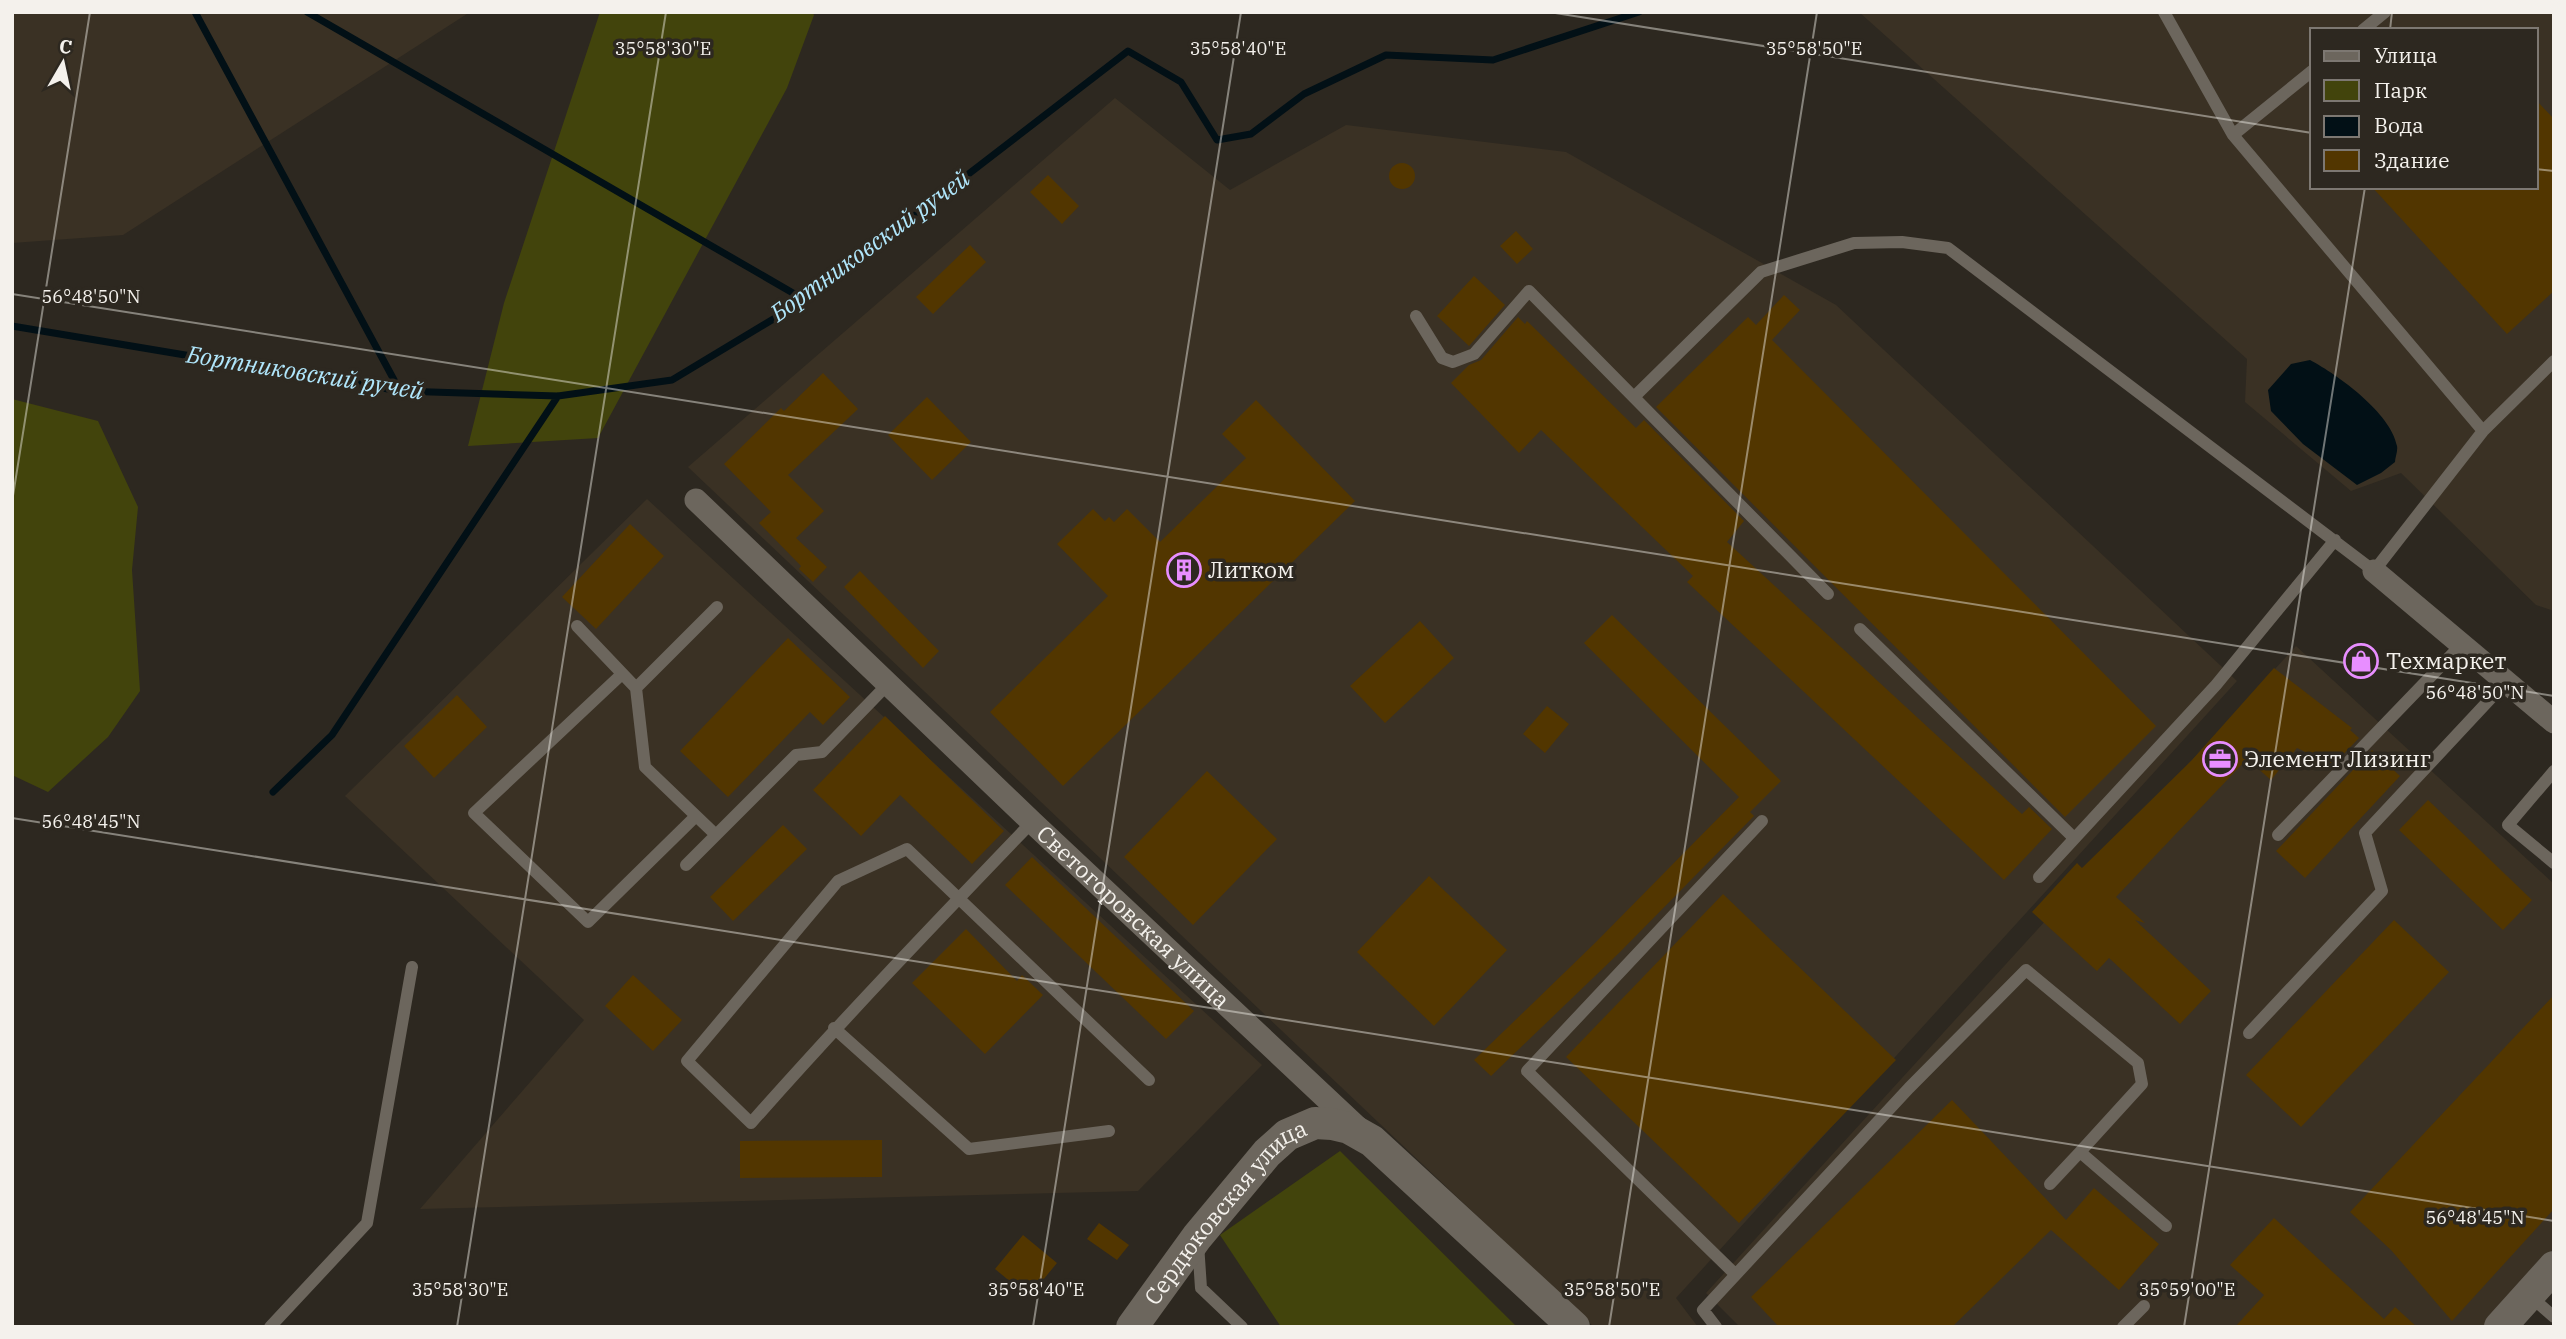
<svg xmlns="http://www.w3.org/2000/svg" width="2566" height="1339" viewBox="0 0 2566 1339" font-family="'IBM Plex Serif',serif">
	<style>
		.built { fill: #3a3124; fill-rule: evenodd }
		.green { fill: #42440c }
		.water { fill: #021016 }
		.lines { fill: none; stroke-linecap: round; stroke-linejoin: round }
		.stream { stroke: #021016; stroke-width: 7 }
		.building { fill: #523600 }
		.lane { stroke: #6c665d; stroke-width: 12 }
		.street { stroke: #6c665d; stroke-width: 23 }
		.secondary { stroke: #6c665d; stroke-width: 32 }
		.ticks { fill: none; stroke: #f4f1ec; stroke-width: 2; stroke-opacity: 0.45 }
		.labels { text-anchor: middle; stroke-width: 7; stroke-linejoin: round; paint-order: stroke }
		.poi-label { font-size: 23px; fill: #f4f1ec; stroke: #2d2820; text-anchor: start }
		.street-label { font-size: 23px; fill: #f4f1ec; stroke: #2d2820 }
		.water-label { font-size: 24px; font-style: italic; fill: #b0e6fb; stroke: #2d2820 }
		.ticks-label { font-size: 18px; text-anchor: middle; fill: #f4f1ec; stroke: #2d2820; stroke-width: 7; stroke-linejoin: round; paint-order: stroke }
	</style>
	<rect width="100%" height="100%" fill="#2d2820"/>
	<path class="built" d="M12 12H470L123 235 12 243Z
		M1859 12H2554V611L2536 605 2401 473 2351 491 2245 402 2247 359ZM2312 30H2536V187H2312Z
		M1115 98 1230 190 1346 125 1566 152 1836 305 2237 681 1676 1298 1698 1327H1594L688 467Z
		M647 499 1262 1065 1138 1191 420 1209 584 1020 345 796Z
		M2296 646 2554 884V1248L2483 1327H1740L1706 1293Z"/>
	<path class="green" d="M600 12H812L814 15 787 88 598 438 468 446 504 303Z
		M12 399 98 421 138 507 132 570 140 691 108 737 48 792 12 775Z
		M1340 1151 1517 1327H1281L1220 1235Z"/>
	<path class="water" d="M2310 360C2338 375 2391 413 2397 446 2398 451 2395 458 2395 462L2381 473 2357 485 2303 444 2271 411 2268 390 2291 364Z"/>
	<g class="lines">
		<path class="stream" d="M195 12 400 391
			M307 12 805 300
			M12 326 400 391 558 396 672 380 805 300 1128 51 1181 82 1217 140 1251 134 1304 94 1386 55 1493 60 1639 12
			M273 792 332 735 558 396"/>
	</g>
	<path class="building" d="M2536 100 2554 119V291L2507 334 2372 187H2536Z
		M1389 176a13 13 0 1 1 26 0a13 13 0 1 1-26 0Z
		M1048 175 1079 206 1062 224 1030 192Z
		M1516 231 1533 249 1517 264 1500 246Z
		M970 245 986 262 933 314 916 297Z
		M1474 276 1505 305 1469 346 1437 316Z
		M1784 295 1800 310 1772 340 2156 726 2065 817 1656 407 1748 317 1756 325Z
		M1518 317 1525 324 1527 321 1636 428 1644 420 1744 521 1727 542 2022 814 2029 807 2052 829 2004 880 1687 582 1693 576 1541 430 1519 453 1451 383 1469 365 1481 360Z
		M823 373 858 409 788 475 824 511 796 538 827 567 813 582 799 569 801 566 759 523 771 512 724 464 781 408 784 411Z
		M927 397 971 442 932 480 888 435Z
		M1256 400 1355 501 1063 786 990 712 1108 596 1057 544 1093 509 1105 521 1109 517 1114 522 1127 509 1160 542 1246 458 1222 434Z
		M630 524 664 556 596 629 562 597Z
		M860 571 939 651 923 668 844 587Z
		M1612 615 1781 781 1750 812 1754 816 1619 953 1491 1076 1474 1060 1596 942 1739 797 1584 643Z
		M1420 621 1454 658 1385 723 1350 686Z
		M788 638 850 697 823 725 810 712 728 797 680 751Z
		M2274 668 2352 728 2350 730 2359 738 2333 765 2297 748 2271 780 2247 759 2116 897 2145 923 2135 920 2211 991 2180 1024 2109 958 2097 971 2032 912 2077 863 2082 868 2192 760Z
		M457 695 487 727 434 778 404 746Z
		M1547 706 1569 724 1545 753 1523 734Z
		M885 716 1004 831 972 864 900 795 861 836 813 790Z
		M2372 750 2400 776 2305 878 2276 851Z
		M1207 771 1277 839 1193 925 1124 857Z
		M2428 800 2532 900 2503 930 2399 830Z
		M783 825 807 849 733 921 710 897Z
		M1032 857 1194 1011 1166 1039 1005 885Z
		M1429 876 1507 950 1434 1026 1357 952Z
		M1723 894 1896 1060 1739 1223 1566 1057Z
		M2394 920 2449 972 2301 1127 2246 1075Z
		M966 929 1017 981 1022 975 1043 995 985 1054 912 983Z
		M633 975 682 1020 653 1051 605 1006Z
		M2554 995V1209L2452 1321 2391 1250 2350 1212Z
		M1952 1100 2066 1220 2094 1188 2159 1244 2119 1290 2051 1230 1952 1327H1779L1751 1297Z
		M882 1140V1177L740 1178V1141Z
		M2274 1218 2384 1319 2395 1307 2417 1327H2235L2264 1295 2230 1265Z
		M1099 1223 1129 1245 1117 1260 1087 1239Z
		M1023 1235 1057 1263 1029 1297 995 1269Z"/>
	<g class="lines">
		<path class="lane" d="M2164 12 2233 135 2483 431
			M2363 30 2385 12
			M2233 135 2312 71
			M1416 316 1442 358 1453 362 1474 354 1529 291 1828 594
			M1635 396 1761 272 1854 243 1902 242 1948 248 2374 571 2483 431 2554 361
			M577 626 636 688 645 767 716 835
			M1860 629 2074 838
			M622 674 474 813 588 922 696 816
			M636 688 717 607
			M2554 771 2508 825 2554 863
			M1032 822C937 921 842 1020 751 1123L687 1061 838 881 907 849 1149 1080
			M2278 835 2462 644
			M686 865 796 755 822 752 888 684
			M2039 877 2216 685 2335 540
			M834 1028 969 1149 1109 1131
			M2249 1033 2382 891 2365 833 2506 682
			M2050 1184 2080 1152
			M1198 1244 1201 1288 1242 1327
			M1735 1274 1527 1071 1762 821
			M2529 1295 2554 1317
			M270 1327 367 1223 412 967
			M1716 1327 1703 1310 1909 1088 2026 970 2138 1063 2142 1084 2080 1152 2166 1226
			M2123 1327 2144 1306"/>
		<g class="street">
			<path id="s1" d="M696 500 1032 822 1359 1129"/>
			<path d="M2374 571 2554 722"/>
		</g>
		<g class="secondary">
			<path id="s2" d="M1132 1327 1197 1237 1267 1153 1287 1135 1315 1123 1332 1124 1349 1128 1372 1141 1574 1327"/>
			<path d="M2500 1327 2554 1267"/>
		</g>
	</g>
	<path class="ticks" d="M1549 12 2312 133M2390 30 2392 12M2536 169 2554 171M12 294 2554 696M12 502 90 12M12 818 2554 1221M457 1327 666 12M1033 1327 1241 12M1609 1327 1817 12M2184 1327 2365 187"/>
	<defs>
		<g id="building-ring" transform="scale(1.75)"><circle r="9.5" fill="#2d2820" stroke="#e88eff" stroke-width="1.5"/><path d="M-4-6H4V6H1V3H-1V6H-4ZM-2.5-4.3h1.7v1.8h-1.7ZM.8-4.3h1.7v1.8H.8ZM-2.5-1h1.7V.8h-1.7ZM.8-1h1.7V.8H.8Z" fill="#e88eff"/></g>
		<g id="shop-ring" transform="scale(1.75)"><circle r="9.5" fill="#2d2820" stroke="#e88eff" stroke-width="1.5"/><path d="M-5-2.5h2.3a2.7 3.5 0 0 1 5.4 0H5L5.5 6h-11ZM-1.5-2.5h3a1.5 2.3 0 0 0-3 0Z" fill="#e88eff"/></g>
		<g id="office-ring" transform="scale(1.75)"><circle r="9.5" fill="#2d2820" stroke="#e88eff" stroke-width="1.5"/><path d="M-6-3h4V-5.5h4V-3h4V5H-6ZM-1-4.5V-3h2v-1.5ZM-6 0V1H6V0Z" fill="#e88eff"/></g>
	</defs>
	<g fill-rule="evenodd">
		<use href="#building-ring" x="1184" y="570"/>
		<use href="#shop-ring" x="2361" y="661"/>
		<use href="#office-ring" x="2220" y="759"/>
	</g>
	<g class="labels">
		<g class="poi-label">
			<text x="1208" y="578">Литком</text>
			<text x="2386" y="669">Техмаркет</text>
			<text x="2244" y="767">Элемент Лизинг</text>
		</g>
		<g class="street-label">
			<text dy="8" stroke="none"><textPath href="#s1" startOffset="604">Светогоровская улица</textPath></text>
			<text dy="8" stroke="none"><textPath href="#s2" startOffset="149">Сердюковская улица</textPath></text>
		</g>
		<g class="water-label">
			<text transform="translate(870 246) rotate(-36)" y="8">Бортниковский ручей</text>
			<text transform="translate(305 373) rotate(9)" y="8">Бортниковский ручей</text>
		</g>
	</g>
	<g class="ticks-label">
		<text x="663" y="55">35°58'30"E</text>
		<text x="1238" y="55">35°58'40"E</text>
		<text x="1814" y="55">35°58'50"E</text>
		<text x="91" y="303">56°48'50"N</text>
		<text x="2475" y="699">56°48'50"N</text>
		<text x="91" y="828">56°48'45"N</text>
		<text x="2475" y="1224">56°48'45"N</text>
		<text x="460" y="1296">35°58'30"E</text>
		<text x="1036" y="1296">35°58'40"E</text>
		<text x="1612" y="1296">35°58'50"E</text>
		<text x="2187" y="1296">35°59'00"E</text>
	</g>
	<rect width="2566" height="1339" fill="none" stroke="#f4f1ec" stroke-width="28"/>
	<rect x="2310" y="28" width="228" height="161" fill="#2d2820" stroke="#7d7872" stroke-width="2"/>
	<rect x="2324" y="51" width="35" height="10" fill="#6c665d" stroke="#7d7872" stroke-width="2"/>
	<text x="2374" y="63" font-size="21" fill="#f4f1ec">Улица</text>
	<rect x="2324" y="80" width="35" height="21" fill="#42440c" stroke="#7d7872" stroke-width="2"/>
	<text x="2374" y="98" font-size="21" fill="#f4f1ec">Парк</text>
	<rect x="2324" y="116" width="35" height="21" fill="#021016" stroke="#7d7872" stroke-width="2"/>
	<text x="2374" y="133" font-size="21" fill="#f4f1ec">Вода</text>
	<rect x="2324" y="150" width="35" height="21" fill="#523600" stroke="#7d7872" stroke-width="2"/>
	<text x="2374" y="168" font-size="21" fill="#f4f1ec">Здание</text>
	<g transform="translate(63 63) rotate(9)" stroke="#2d2820" stroke-width="5" paint-order="stroke">
	<path d="M0-5L12 26L0 18L-12 26Z" fill="#f4f1ec"/>
	<text y="-10" font-size="19" font-weight="bold" text-anchor="middle" fill="#f4f1ec">С</text>
	</g>
</svg>
